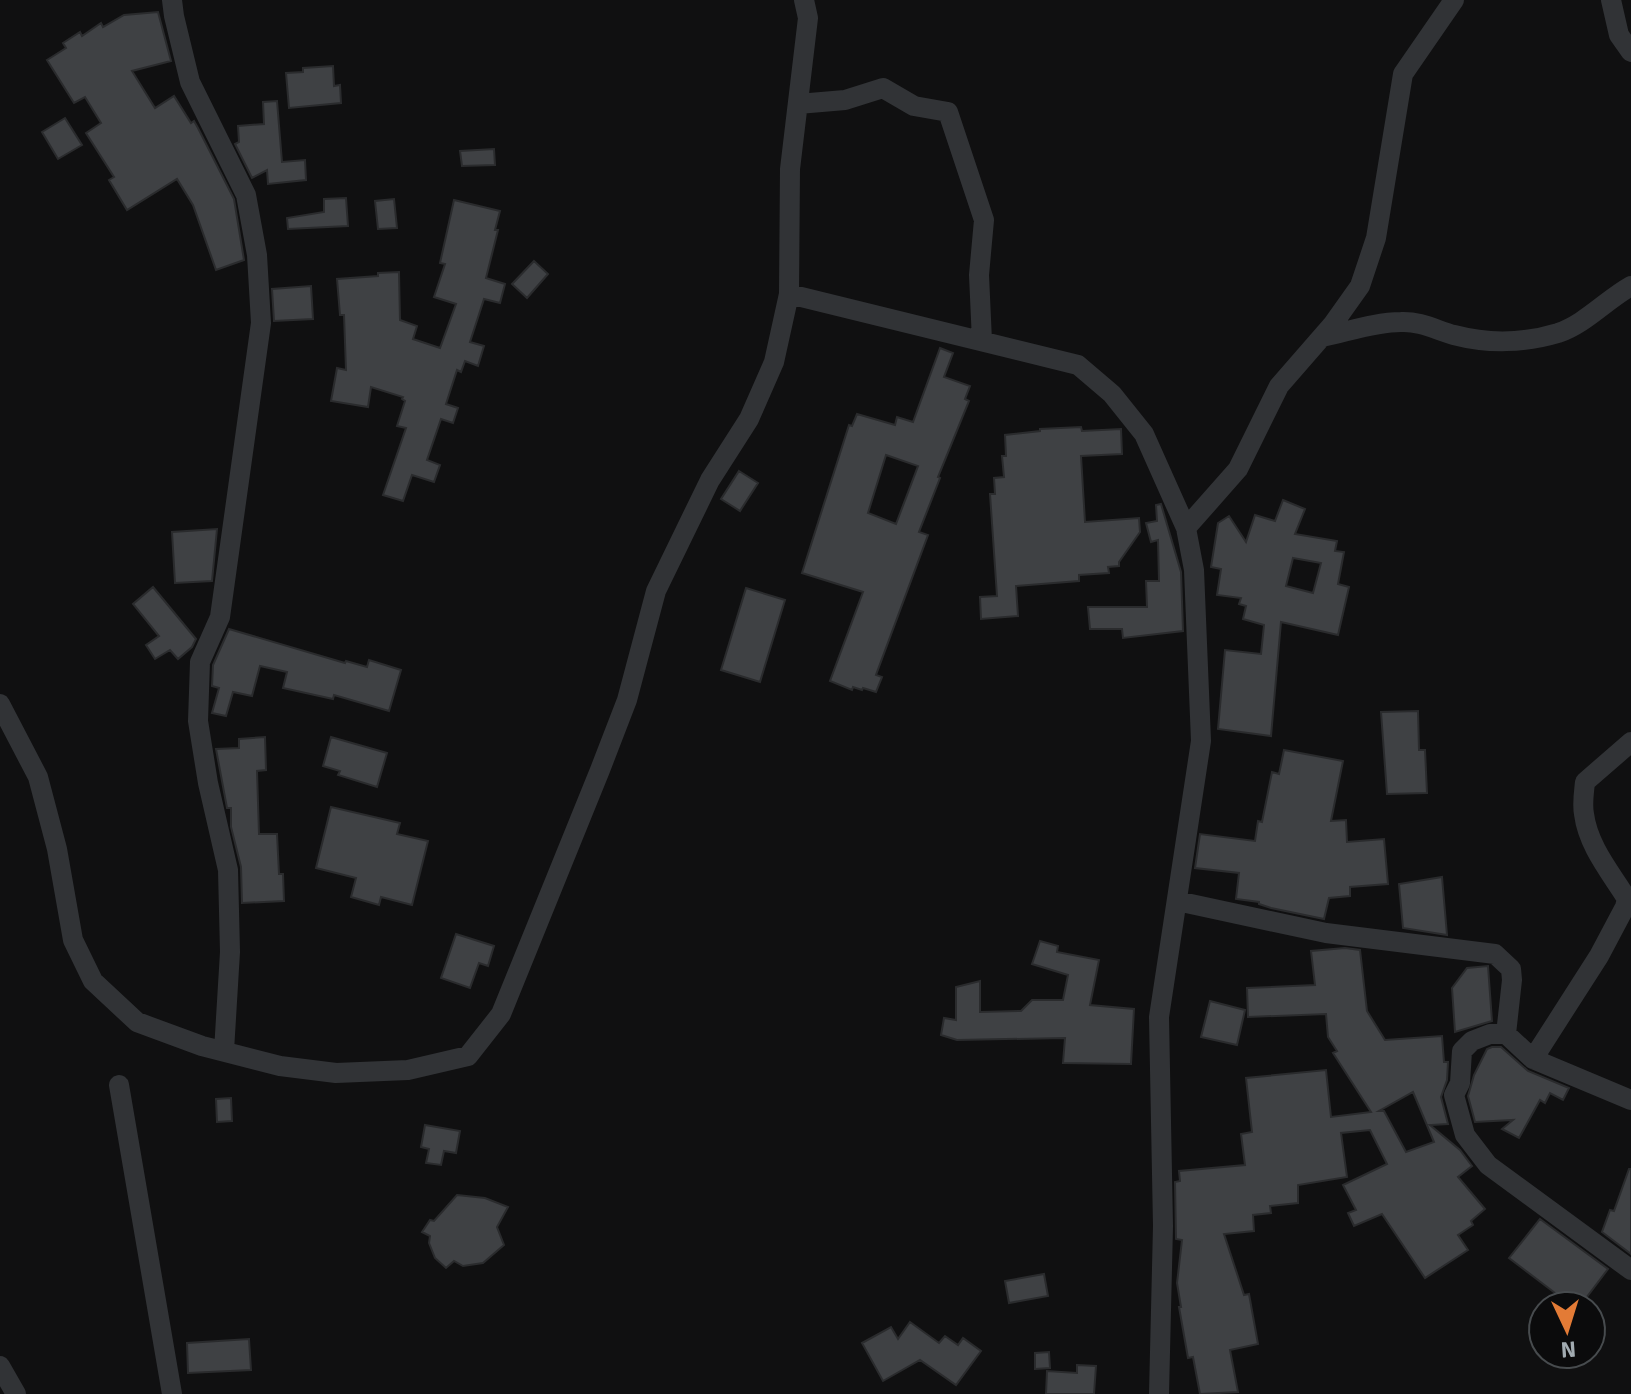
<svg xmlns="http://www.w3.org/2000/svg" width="1631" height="1394" viewBox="0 0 1631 1394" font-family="Signika,sans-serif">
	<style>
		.building { fill: #3f4144; stroke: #2a2b2d; stroke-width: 2; fill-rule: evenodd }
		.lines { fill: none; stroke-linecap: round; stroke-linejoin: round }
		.minor { stroke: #313336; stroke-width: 20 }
	</style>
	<rect width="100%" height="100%" fill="#101011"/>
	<path class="building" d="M158 12 171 61 132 71 155 108 174 96 191 123 194 121 198 128 234 199 244 260 216 270 193 205 177 179 127 210 109 180 114 177 86 133 101 123 85 97 74 103 47 60 66 48 63 43 80 32 82 36 101 23 103 27 124 15Z
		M333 66 334 86 340 85 341 103 289 108 286 73 303 72V68Z
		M277 101 282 162 305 160 306 180 268 184 267 170 252 178 235 144 239 142 238 126 264 124 263 102Z
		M65 118 82 145 58 159 42 132Z
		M494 149 495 165 462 166 460 151Z
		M346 198 348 226 288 229 287 218 324 212V199Z
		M394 199 397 228 378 229 375 201Z
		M454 200 500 211 495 230H498L486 278 505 284 500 303 484 299 470 342 484 346 478 366 465 361 461 372 457 370 446 404 458 408 453 423 441 419 427 460 440 465 434 482 412 475 403 501 383 495 406 428 397 426 405 401 402 399 403 397 371 387 368 407 331 401 337 368 346 370 344 315H340L337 279 378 276V273L399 272 400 320 417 326 413 339 440 348 456 304 434 297 445 264 440 263Z
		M534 261 548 274 527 298 512 284Z
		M311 286 313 319 274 321 272 289Z
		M940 348 953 353 944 377 970 386 965 399 969 401 938 477 940 478 919 532 928 535 876 675 882 677 876 692 863 688 862 690 853 687 852 690 830 681 863 592 802 573 849 425 852 426 857 414 895 425 897 417 913 422ZM886 455 918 466 896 524 868 513Z
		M1081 427 1082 431 1121 429 1122 454 1081 456 1085 522 1139 518 1140 532 1119 562V566L1108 567 1109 573 1079 575V581L1016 586 1018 616 981 619 980 597 997 596 990 494H995L994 478 1004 477 1002 456H1006L1005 435 1040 431V429Z
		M739 471 758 483 740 511 721 499Z
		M1283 500 1305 509 1295 534 1337 541 1335 551 1344 552 1338 584 1349 587 1338 635 1281 622 1271 736 1218 729 1225 650 1261 654 1264 625 1243 619 1246 606 1239 604 1241 598 1217 595 1221 569 1211 567 1218 523 1229 516 1246 542 1255 515 1275 521ZM1293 558 1321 563 1313 593 1286 586Z
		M1161 504 1181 572 1183 631 1123 638 1122 629H1090L1088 607H1147L1146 581H1159L1158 540 1151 542 1146 523 1157 521 1156 505Z
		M217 529 212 581 175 583 172 532Z
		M153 587 196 639 192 647 178 659 170 650 155 659 146 645 159 636 133 604Z
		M746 588 785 600 760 682 721 670Z
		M229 629 345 663 346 661 367 667 369 660 401 670 389 711 334 695 333 699 283 688 287 672 260 666 252 696 233 692 226 716 212 713 219 688 212 686 213 665Z
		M1418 711 1419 750H1425L1427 793 1387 794 1381 712Z
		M265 737 266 770 257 771 259 834H277L279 874H283L284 901 242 903 241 867 231 827V808H227L216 749 239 748V739Z
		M331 737 387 753 377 787 338 775 340 771 323 766Z
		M1284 750 1343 761 1331 821 1346 820 1347 842 1384 839 1388 884 1350 887V896L1329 898 1324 919 1271 908 1259 904V902L1236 899 1239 873 1195 868 1200 834 1255 841 1258 821 1262 822 1272 772 1279 774Z
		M331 807 400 823 397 834 428 841 412 905 381 897 379 905 351 897 356 878 316 868Z
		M1442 877 1447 935 1403 928 1399 884Z
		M456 934 494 946 488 966 479 963 470 988 441 978Z
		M1040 941 1058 946 1057 952 1099 960 1090 1005 1134 1009 1131 1064 1063 1063 1065 1038 957 1040 941 1035 944 1018 956 1020V987L980 981V1012L1021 1011 1032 1000H1063L1068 975 1032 964Z
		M1345 948 1360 950 1367 1011 1385 1040 1442 1036 1444 1062H1448L1447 1080 1441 1097 1448 1124 1430 1125 1460 1150 1472 1166 1458 1177 1485 1209 1471 1221 1473 1225 1458 1235 1468 1250 1425 1278 1382 1214 1354 1226 1348 1213 1356 1210 1343 1185 1387 1164 1370 1130 1341 1133 1347 1177 1298 1185V1203L1270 1206 1271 1213 1253 1215 1254 1231 1224 1234 1244 1295 1249 1294 1258 1344 1230 1350 1238 1392 1200 1394 1193 1357 1188 1358 1179 1307H1181L1177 1283 1182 1240 1176 1239 1175 1182 1180 1181 1179 1171 1245 1165 1241 1134 1252 1132 1246 1078 1326 1070 1331 1117 1371 1112 1333 1053 1337 1051 1328 1037 1326 1014 1248 1017 1247 988 1315 985 1311 951ZM1413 1092 1434 1142 1406 1152 1384 1111H1379Z
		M1488 966 1492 1021 1455 1032 1452 988 1467 968Z
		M1210 1001 1245 1010 1237 1045 1201 1037Z
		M1492 1047H1501L1528 1071 1569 1088 1563 1100 1550 1093 1545 1103 1540 1100 1519 1138 1502 1129 1513 1120 1475 1122 1468 1096 1474 1075 1487 1049Z
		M231 1098 232 1121 217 1122 216 1099Z
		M425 1125 460 1131 456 1153 444 1151 441 1165 426 1163 429 1149 421 1147Z
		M1629 1169H1631V1254L1602 1232 1610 1210 1614 1211Z
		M457 1195 485 1198 508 1207 497 1227 504 1245 483 1263 463 1266 454 1261 446 1268 435 1258 429 1243 430 1236 422 1232 430 1220 434 1221Z
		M1540 1219 1608 1269 1580 1306H1575L1555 1293 1509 1258Z
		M1044 1274 1048 1296 1009 1303 1005 1281Z
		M910 1322 939 1343 945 1336 958 1345 963 1338 981 1351 956 1385 920 1360 883 1381 862 1343 891 1327 898 1339Z
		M249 1339 251 1370 188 1373 187 1343Z
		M1049 1352 1050 1368 1035 1369V1353Z
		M1077 1365 1096 1366 1094 1394H1046L1047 1371 1077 1373Z"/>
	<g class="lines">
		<path class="minor" d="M172 0 174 16 190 82 246 195 257 255 261 323 220 617 200 662 198 721 208 783 228 870 230 952 224 1051
			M1611 0 1619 35 1631 52
			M798 104 845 100 883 88 914 106 948 112 984 220 979 275 982 341
			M789 294 1078 365 1112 394 1144 434 1186 528 1194 570 1201 741 1159 1017 1163 1226 1159 1394
			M1322 337C1347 332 1375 322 1401 322 1420 321 1436 330 1454 335 1488 344 1525 343 1558 333 1585 324 1606 300 1631 286
			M1186 528 1238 469 1279 386 1333 324 1360 286 1376 238 1403 74 1454 0
			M0 704 38 777 57 849 73 940 93 981 137 1022 202 1046 280 1066 336 1073 408 1070 468 1056 501 1014 600 770 627 700 656 591 710 480 749 419 774 362 789 294 790 169 808 18 804 0
			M1177 901 1326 933 1495 954 1511 969 1512 980 1506 1034 1533 1059 1631 1100
			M1506 1034H1490L1472 1041 1462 1051 1460 1083 1454 1095 1465 1135 1488 1165 1631 1270
			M1533 1059 1599 956 1625 907 1627 899C1611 873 1588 846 1584 814 1582 804 1584 792 1585 782L1631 742
			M119 1085 172 1394
			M0 1366 16 1394"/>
	</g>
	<g transform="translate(1567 1330) rotate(176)"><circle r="38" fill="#0b0b0c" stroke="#474b4e" stroke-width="2"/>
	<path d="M0-6L14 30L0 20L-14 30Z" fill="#e37b36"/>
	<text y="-12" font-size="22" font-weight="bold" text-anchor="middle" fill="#a2abb1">N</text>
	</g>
</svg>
